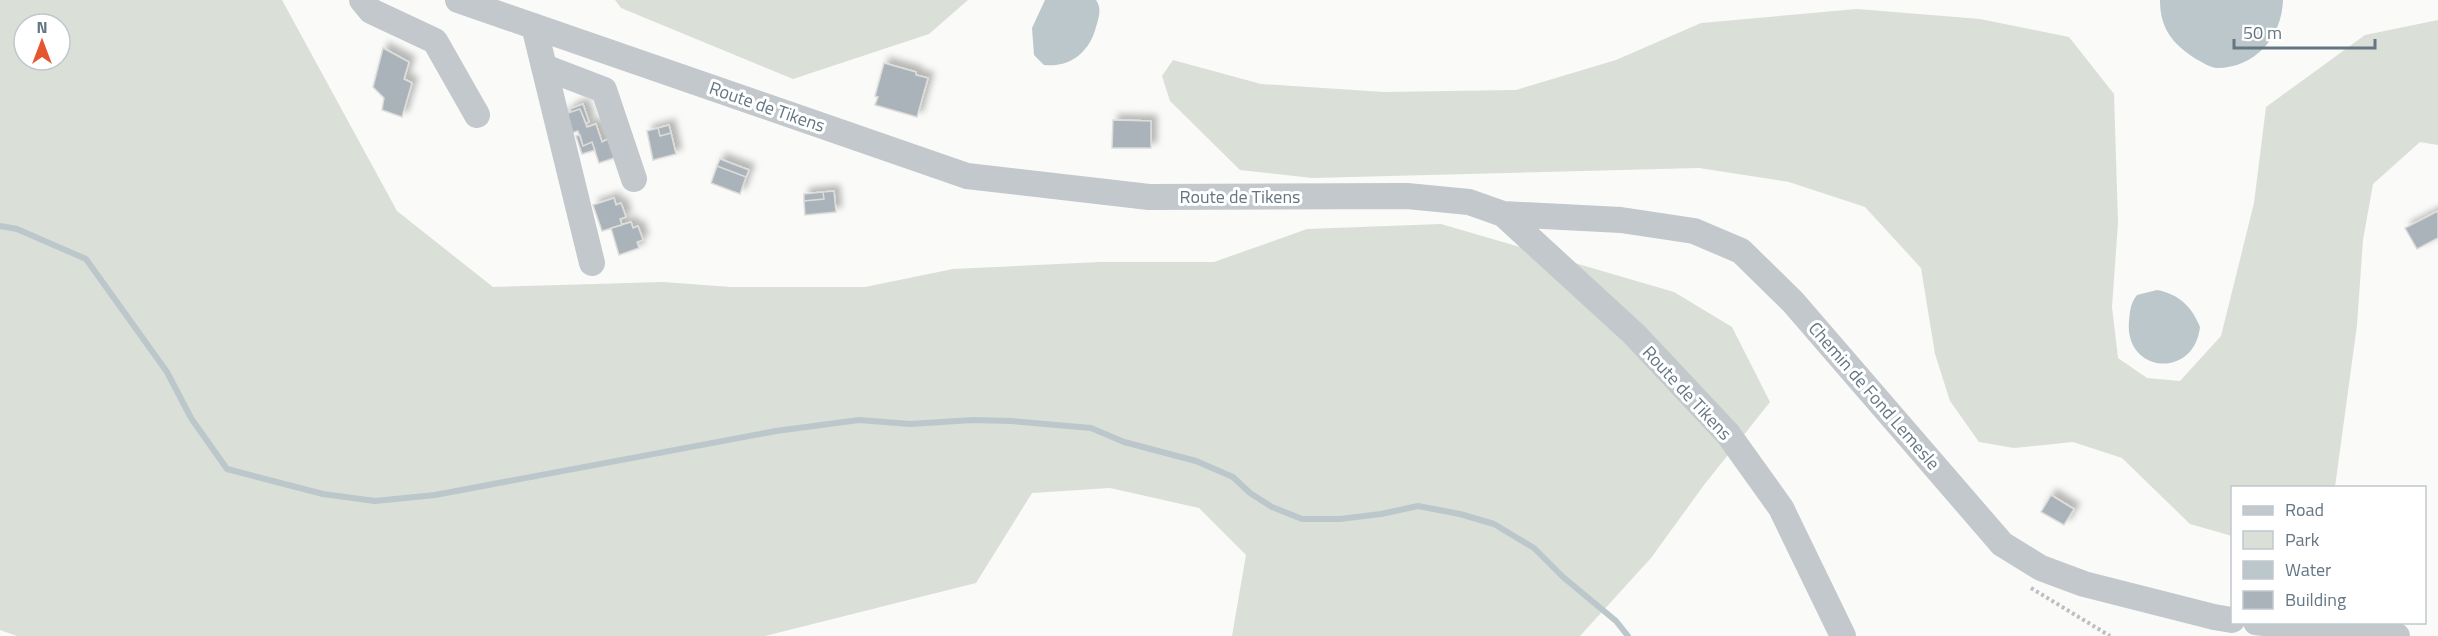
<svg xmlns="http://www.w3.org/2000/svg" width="2438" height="636" viewBox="0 0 2438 636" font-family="'Titillium Web',sans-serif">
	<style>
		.green { fill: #dadfd7; fill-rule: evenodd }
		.water { fill: #bbc7cb }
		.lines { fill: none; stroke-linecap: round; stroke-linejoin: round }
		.stream { stroke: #bbc7cb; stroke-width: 6 }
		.building { fill: #aab3b9; stroke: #dcdcda; stroke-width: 1.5; filter: url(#shadow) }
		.path { stroke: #bbbfc2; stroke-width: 4; stroke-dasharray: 3 3; stroke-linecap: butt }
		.minor { stroke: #c3c8cc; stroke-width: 26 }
		.labels { text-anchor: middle; stroke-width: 6; stroke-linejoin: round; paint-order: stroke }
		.street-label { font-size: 18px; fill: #657683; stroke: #fff }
	</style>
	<defs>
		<filter id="shadow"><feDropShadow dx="5.5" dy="-5.5" stdDeviation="3" flood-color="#0004"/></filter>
	</defs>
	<rect width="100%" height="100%" fill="#fafaf8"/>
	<path class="green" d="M0 0H282L397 211 493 287 663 282 731 287H865L953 269 1100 262H1214L1307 229 1441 224 1674 292 1732 327 1770 402 1704 485 1651 558 1580 636H1232L1246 555 1199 508 1110 488 1032 493 976 583 765 636H17L0 630ZM24 24H60V60H24Z
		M615 0H968L929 34 793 79 621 8Z
		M1857 9 1980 19 2069 37 2114 94 2118 223 2112 307 2118 358 2147 378 2180 381 2221 336 2254 203 2266 107 2365 35 2438 20V145L2420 142 2373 184 2363 240 2357 325 2335 487 2232 488V536L2190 524 2122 458 2073 442 2014 448 1979 442 1950 401 1935 354 1921 268 1865 207 1789 182 1699 168 1312 178 1240 170 1170 101 1162 76 1173 60 1261 84 1384 92 1516 90 1616 60 1701 23Z"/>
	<path class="water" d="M1045 0H1096C1102 9 1099 17 1096 27 1090 51 1071 68 1044 65L1034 55 1032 28Z
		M2160 0H2283C2282 37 2255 68 2217 68 2211 68 2202 62 2196 59 2173 44 2160 29 2160 0Z
		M2157 290C2179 294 2192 307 2200 327 2194 380 2124 373 2129 321 2130 311 2130 304 2137 295Z"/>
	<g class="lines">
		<path class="stream" d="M0 226 17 229 86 259 167 372 191 418 227 469 323 494 375 501 435 495 776 431 859 420 910 424 973 420 1011 421 1091 428 1124 442 1196 461 1233 477 1250 493 1272 507 1302 519H1340L1381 514 1418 506 1460 514 1494 524 1534 548 1563 577 1616 621 1628 636"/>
	</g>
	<path class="building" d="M383 48 409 62 404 79 412 83 402 117 382 110 384 98 373 87Z
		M884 63 916 72V75L928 78 917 117 875 105 878 97 875 96Z
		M583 104 589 122 586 123 580 109 571 112 570 109Z
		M580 109 587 127 596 124 602 142 610 138 617 157 599 163 592 142 583 146 578 131 568 134 562 115Z
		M1113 120 1151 121V148H1112Z
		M669 125 671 133 660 136 658 128Z
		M658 128 660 136 671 133 676 154 653 160 647 131Z
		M580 135 583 146 592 142 595 150 582 154 576 136Z
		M720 159 749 170 746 177 717 166Z
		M717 166 746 177 740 194 711 183Z
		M834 191 836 212 805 215 804 201 824 199 823 192Z
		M823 192 824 199 804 201V194Z
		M614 198 616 205 621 203 626 217 620 219 622 225 602 231 593 205Z
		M2438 211V238L2417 249 2405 228Z
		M631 222 633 228 638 226 643 240 637 242 639 248 619 255 611 228Z
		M2051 495 2074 509 2064 525 2041 512Z"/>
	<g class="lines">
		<path class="path" d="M2031 588 2110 636"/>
		<path class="minor" d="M362 0 371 11 435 41 477 115
			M458 0 967 176 1149 197 1407 196 1469 202 1503 214 1634 334 1728 434 1781 508 1843 636
			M534 26 592 263
			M544 67 604 90 634 179
			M1503 214 1621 220 1694 231 1741 251 1793 302 2002 544 2041 568 2084 584 2214 617 2232 620
			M2256 622 2354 635 2397 636"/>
	</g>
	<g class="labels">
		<g class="street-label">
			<text transform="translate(767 107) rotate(19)" y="6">Route de Tikens</text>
			<text x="1240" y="203">Route de Tikens</text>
			<text transform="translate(1687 393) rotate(47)" y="6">Route de Tikens</text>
			<text transform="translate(1874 396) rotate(49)" y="6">Chemin de Fond Lemesle</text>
		</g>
	</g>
	<rect x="2231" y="486" width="195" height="138" fill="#ffffff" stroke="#c1c8cd" stroke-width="1.5"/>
	<rect x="2243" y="506" width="30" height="9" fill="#c3c8cc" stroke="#c1c8cd" stroke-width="1.5"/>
	<text x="2285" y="516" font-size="18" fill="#657683">Road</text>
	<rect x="2243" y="531" width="30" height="18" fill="#dadfd7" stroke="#c1c8cd" stroke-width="1.5"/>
	<text x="2285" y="546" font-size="18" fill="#657683">Park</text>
	<rect x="2243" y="561" width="30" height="18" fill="#bbc7cb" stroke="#c1c8cd" stroke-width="1.5"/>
	<text x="2285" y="576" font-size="18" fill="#657683">Water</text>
	<rect x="2243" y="591" width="30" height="18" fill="#aab3b9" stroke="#c1c8cd" stroke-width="1.5"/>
	<text x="2285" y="606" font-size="18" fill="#657683">Building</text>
	<g transform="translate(42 42)"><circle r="28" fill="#ffffff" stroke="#c1c8cd" stroke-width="1.5"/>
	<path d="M0-4.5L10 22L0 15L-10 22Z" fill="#e4572e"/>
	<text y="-9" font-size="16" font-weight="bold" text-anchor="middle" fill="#657683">N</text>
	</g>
	<path d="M2234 39v9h141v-9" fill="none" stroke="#657683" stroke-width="3"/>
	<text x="2243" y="39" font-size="18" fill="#657683" stroke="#ffffff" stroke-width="4.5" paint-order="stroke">50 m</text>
</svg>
